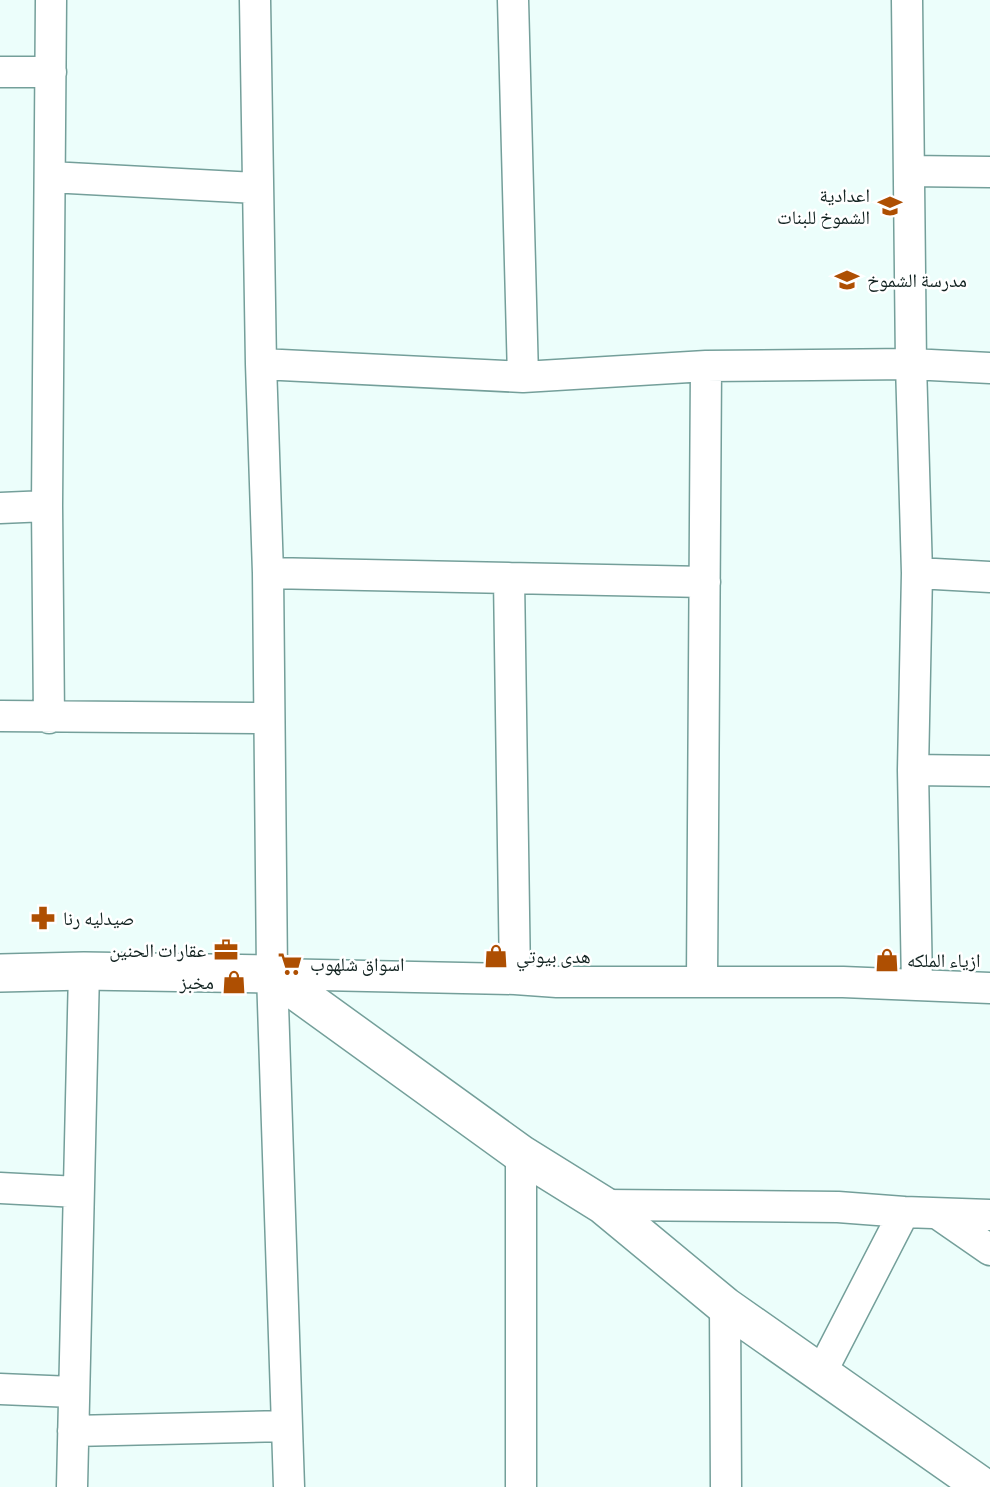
<svg xmlns="http://www.w3.org/2000/svg" width="990" height="1487" viewBox="0 0 990 1487" font-family="'Source Sans 3','Noto Naskh Arabic',sans-serif">
	<style>
		.lines { fill: none; stroke-linecap: round; stroke-linejoin: round }
		.minor-casing { stroke: #749f9a; stroke-width: 33 }
		.tertiary-casing { stroke: #749f9a; stroke-width: 40 }
		.minor { stroke: #fff; stroke-width: 30 }
		.tertiary { stroke: #fff; stroke-width: 37 }
		.labels { text-anchor: middle; stroke-width: 5; stroke-linejoin: round; paint-order: stroke }
		.poi-label { font-size: 19px; fill: #122321; stroke: #fff; text-anchor: start }
	</style>
	<rect width="100%" height="100%" fill="#ecfefb"/>
	<g class="lines">
		<g class="minor-casing">
			<path id="minor" d="M255 0 261 364 268 573 272 974 289 1487
				M513 0 523 377
				M907 0 911 364 917 573 913 770 917 985
				M0 72H51
				M909 171 990 172
				M50 177 257 188
				M261 364 523 377 706 366 911 364 990 368
				M0 508 47 506
				M268 573 705 582
				M917 573 990 577
				M509 578 515 979
				M0 716 269 718
				M49 718 47 506 51 0
				M913 770 990 771
				M272 974 515 979 557 982H843L990 988
				M702 982 706 366
				M521 1154V1487
				M0 1188 78 1192
				M603 1205 838 1207 904 1212 990 1215
				M938 1214 990 1250
				M725 1306 726 1487
				M821 1373 904 1212
				M0 1389 73 1392
				M73 1431 287 1426
				M72 1487 84 971"/>
		</g>
		<g class="tertiary-casing">
			<path id="tertiary" d="M0 973 84 971 272 974 521 1154 603 1205 725 1306 983 1487"/>
		</g>
		<use href="#minor" class="minor"/>
		<use href="#tertiary" class="tertiary"/>
	</g>
	<defs>
		<g id="school-bare" transform="scale(1.89)"><path d="M0-5L7-2L0 1L-7-2ZM-4 1L0 2.5L4 1V4Q0 6-4 4Z" fill="#ae4f02" stroke="#fff" stroke-width="2.5" paint-order="stroke"/></g>
		<g id="pharmacy-bare" transform="scale(1.89)"><path d="M-2-6h4v4h4v4h-4v4h-4v-4h-4v-4h4Z" fill="#ae4f02" stroke="#fff" stroke-width="2.5" paint-order="stroke"/></g>
		<g id="office-bare" transform="scale(1.89)"><path d="M-6-3h4V-5.5h4V-3h4V5H-6ZM-1-4.5V-3h2v-1.5ZM-6 0V1H6V0Z" fill="#ae4f02" stroke="#fff" stroke-width="2.5" paint-order="stroke"/></g>
		<g id="shop-bare" transform="scale(1.89)"><path d="M-5-2.5h2.3a2.7 3.5 0 0 1 5.4 0H5L5.5 6h-11ZM-1.5-2.5h3a1.5 2.3 0 0 0-3 0Z" fill="#ae4f02" stroke="#fff" stroke-width="2.5" paint-order="stroke"/></g>
		<g id="supermarket-bare" transform="scale(1.89)"><path d="M-6-5.5h2.5l.6 2H6L4.5 2H-2.5L-4.4-4H-6ZM-1.5 3.2a1.3 1.3 0 1 0 .1 0ZM3 3.2a1.3 1.3 0 1 0 .1 0Z" fill="#ae4f02" stroke="#fff" stroke-width="2.5" paint-order="stroke"/></g>
	</defs>
	<g fill-rule="evenodd">
		<use href="#school-bare" x="890" y="206"/>
		<use href="#school-bare" x="847" y="280"/>
		<use href="#pharmacy-bare" x="43" y="918"/>
		<use href="#office-bare" x="226" y="950"/>
		<use href="#shop-bare" x="496" y="956"/>
		<use href="#shop-bare" x="887" y="960"/>
		<use href="#supermarket-bare" x="290" y="964"/>
		<use href="#shop-bare" x="234" y="982"/>
	</g>
	<g class="labels">
		<g class="poi-label">
			<text x="870" y="202" text-anchor="end">اعدادية<tspan x="870" dy="22">الشموخ للبنات</tspan></text>
			<text x="867" y="287">مدرسة الشموخ</text>
			<text x="63" y="925">صيدليه رنا</text>
			<text x="206" y="957" text-anchor="end">عقارات الحنين</text>
			<text x="516" y="963">هدى بيوتي</text>
			<text x="907" y="967">ازياء الملكه</text>
			<text x="310" y="971">اسواق شلهوب</text>
			<text x="214" y="989" text-anchor="end">مخبز</text>
		</g>
	</g>
</svg>
